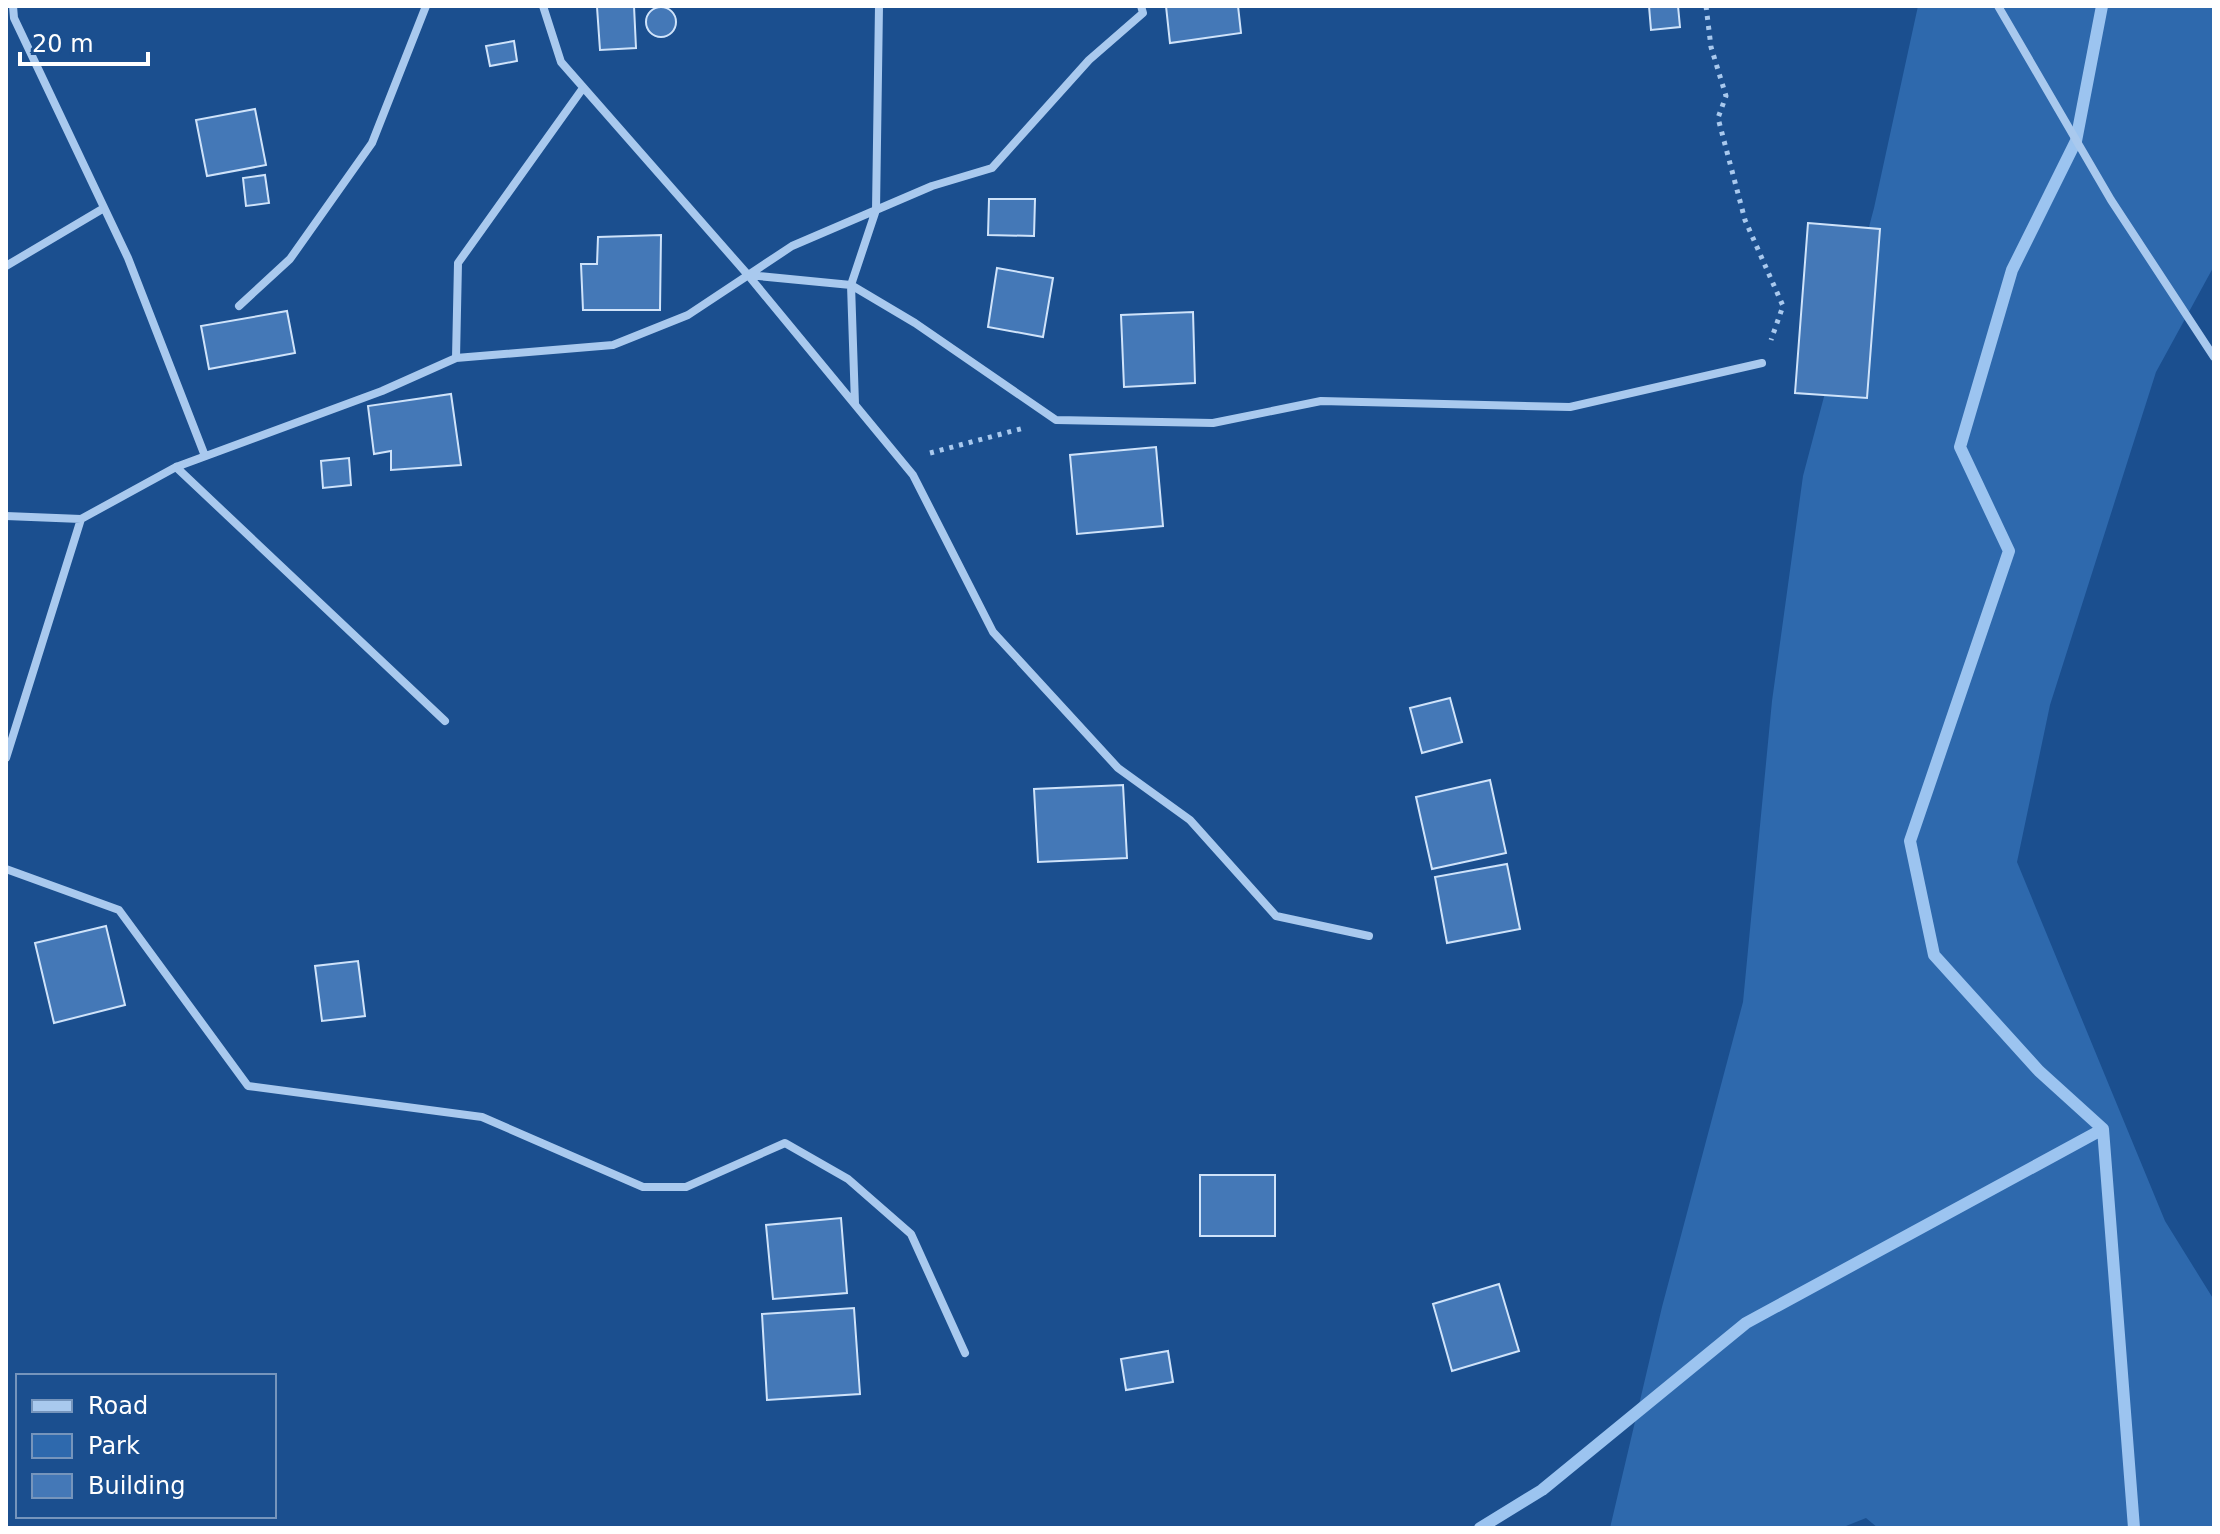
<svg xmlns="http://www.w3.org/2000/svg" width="2220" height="1534" viewBox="0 0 2220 1534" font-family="'DejaVu Sans',sans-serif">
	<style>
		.green { fill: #2e69ad }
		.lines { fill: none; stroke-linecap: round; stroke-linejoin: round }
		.stream { stroke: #9cc4f0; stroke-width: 12 }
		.building { fill: #4478b7; stroke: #cfe3fa; stroke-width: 2 }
		.path { stroke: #a9c9ee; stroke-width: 5; stroke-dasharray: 4 6; stroke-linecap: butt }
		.street { stroke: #a9c9ee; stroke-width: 8 }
	</style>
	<rect width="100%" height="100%" fill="#1b4f8f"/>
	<path class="green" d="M1918 6H2214V266L2156 372 2050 705 2017 862 2165 1221 2214 1300V1528H1878L1866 1518 1841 1528H1610L1662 1307 1743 1002 1772 701 1803 476 1874 208Z"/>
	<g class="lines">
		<path class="stream" d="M2102 6 2076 141 2012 270 1960 447 2009 551 1910 841 1934 955 2039 1071 2103 1129 2134 1528
			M1480 1528 1542 1490 1746 1323 2103 1129"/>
	</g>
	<path class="building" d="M634 6 636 48 600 50 597 7Z
		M1166 6H1238L1241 33 1170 43Z
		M1649 6H1678L1680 27 1651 30Z
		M646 22a15 15 0 1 1 30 0a15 15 0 1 1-30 0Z
		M514 41 517 61 490 66 486 46Z
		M255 109 266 165 207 176 196 120Z
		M265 175 269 203 246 206 243 178Z
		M989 199H1035L1034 236 988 235Z
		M1808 223 1880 229 1867 398 1795 393Z
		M661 235 660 310H583L581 264H597L598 237Z
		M997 268 1053 278 1043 337 988 327Z
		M287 311 295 353 209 369 201 326Z
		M1193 312 1195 383 1124 387 1121 315Z
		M451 394 461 465 391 470V451L374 454 368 406Z
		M1156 447 1163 526 1077 534 1070 455Z
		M349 458 351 485 323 488 321 461Z
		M1450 698 1462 742 1422 753 1410 708Z
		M1490 780 1506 853 1432 869 1416 797Z
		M1123 785 1127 858 1038 862 1034 789Z
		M1507 864 1520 929 1447 943 1435 877Z
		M106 926 125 1005 54 1023 35 943Z
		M358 961 365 1016 322 1021 315 966Z
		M1200 1175H1275V1236H1200Z
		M841 1218 847 1293 773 1299 766 1225Z
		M1499 1284 1519 1351 1452 1371 1433 1304Z
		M854 1308 860 1394 767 1400 762 1314Z
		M1168 1351 1173 1382 1126 1390 1121 1359Z"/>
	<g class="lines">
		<path class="path" d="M1706 6 1711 47 1726 96 1718 118 1745 220 1783 306 1771 340
			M930 453 1024 428"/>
		<path class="street" d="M13 6 14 18 128 258 205 456
			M543 6 561 62 748 275 913 475 993 632 1118 768 1190 820 1276 916 1369 936
			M1998 6 2111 200 2214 357
			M6 266 104 208
			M748 275 851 285 915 323 1056 420 1213 423 1321 401 1570 407 1762 363
			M239 306 290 259 372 143 426 6
			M456 358 458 263 583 88
			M855 404 851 285 876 210 879 6
			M176 467 445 721
			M6 516 81 519 176 467 382 391 456 358 613 345 688 315 792 246 932 186 992 168 1089 60 1143 13 1141 6
			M6 758 81 519
			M6 869 119 910 248 1086 482 1117 643 1187H686L785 1143 848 1179 911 1234 965 1353"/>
	</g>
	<rect width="2220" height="1534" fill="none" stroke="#ffffff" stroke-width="16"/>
	<rect x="16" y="1374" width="260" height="144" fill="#1b4f8f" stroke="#7695bc" stroke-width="2"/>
	<rect x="32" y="1400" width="40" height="12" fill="#a9c9ee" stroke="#7695bc" stroke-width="2"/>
	<text x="88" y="1414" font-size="24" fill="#ffffff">Road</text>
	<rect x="32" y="1434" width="40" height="24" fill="#2e69ad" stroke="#7695bc" stroke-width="2"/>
	<text x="88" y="1454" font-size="24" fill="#ffffff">Park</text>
	<rect x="32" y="1474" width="40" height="24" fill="#4478b7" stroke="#7695bc" stroke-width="2"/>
	<text x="88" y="1494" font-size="24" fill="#ffffff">Building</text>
	<path d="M20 52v12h128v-12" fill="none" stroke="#ffffff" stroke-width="4"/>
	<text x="32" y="52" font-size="24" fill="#ffffff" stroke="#1b4f8f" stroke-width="6" paint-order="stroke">20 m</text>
</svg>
